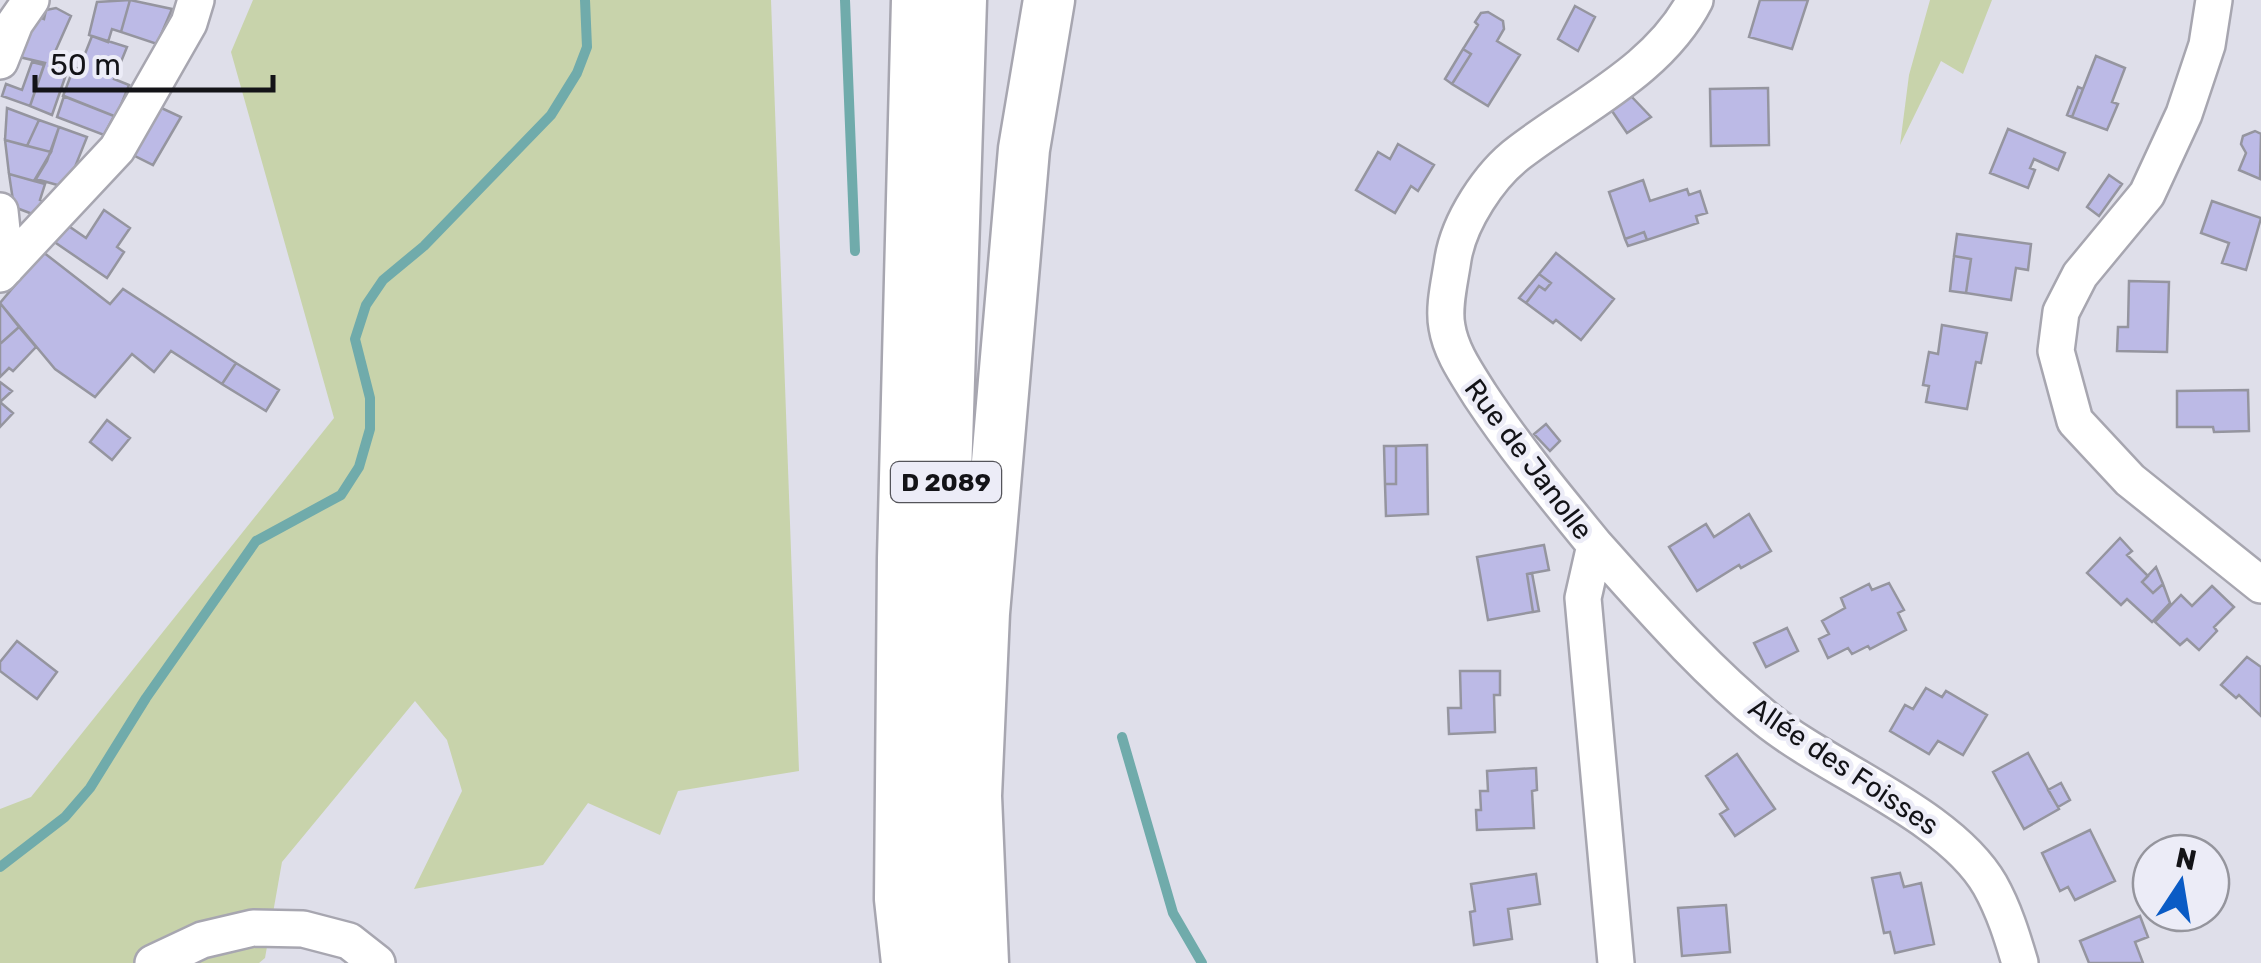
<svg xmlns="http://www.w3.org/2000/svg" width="2261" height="963" viewBox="0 0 2261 963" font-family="Rubik,sans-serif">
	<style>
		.green { fill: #c8d3ab }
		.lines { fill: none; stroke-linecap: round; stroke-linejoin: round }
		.stream { stroke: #70abab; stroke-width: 10 }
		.building { fill: #bcbae6; stroke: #95959f; stroke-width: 2.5 }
		.minor-casing { stroke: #a7a6b0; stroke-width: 40 }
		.highway-casing { stroke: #a7a6b0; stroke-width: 55 }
		.minor { stroke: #fff; stroke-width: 35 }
		.highway { stroke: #fff; stroke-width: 50 }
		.labels { text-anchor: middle; stroke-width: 9; stroke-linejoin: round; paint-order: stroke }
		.shield { fill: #ececf7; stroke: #54545a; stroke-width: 2.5 }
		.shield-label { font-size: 25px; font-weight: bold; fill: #131317 }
		.street-label { font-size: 28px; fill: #131317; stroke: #ececf7 }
	</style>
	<rect width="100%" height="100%" fill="#dfdfea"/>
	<path class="green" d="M253 0H771L799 771 678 791 660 835 588 803 543 865 414 889 462 791 447 740 415 701 282 862 265 958 259 963H0V809L31 797 334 418 231 52Z
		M1930 0H1992L1963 74 1941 61 1900 145 1909 75Z"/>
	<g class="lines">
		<path class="stream" d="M845 0 855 251
			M1122 737 1173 913 1202 963
			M0 867 65 817 90 788 146 698 256 541 341 495 359 467 370 429V398L355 339 366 305 383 280 424 246 551 115 577 73 587 47 585 0"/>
	</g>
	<path class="building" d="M130 0 172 9 157 44 121 32Z
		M130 0 121 32 112 29 108 42 89 35 97 2Z
		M1760 0H1808L1792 49 1749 37Z
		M1575 6 1595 17 1578 51 1558 39Z
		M56 8 71 16 51 61 69 66 52 115 30 106 45 63 15 56 31 14 44 19 46 10Z
		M1488 12 1503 21 1504 29 1497 41 1520 55 1488 106 1452 84 1471 54 1463 49 1478 25 1475 22 1481 13Z
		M92 36 127 47 114 79 129 85 116 117 63 96 74 67 79 69Z
		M1463 49 1471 54 1452 84 1445 79Z
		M2096 56 2125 68 2112 102 2118 104 2107 130 2072 117Z
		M32 62 44 65 30 106 2 96 6 84 22 90Z
		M2078 87 2083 89 2072 117 2067 115Z
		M1768 88 1769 145 1711 146 1710 89Z
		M1630 95 1651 117 1627 133 1610 108Z
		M64 96 114 116 104 135 57 117Z
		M155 105 181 117 153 165 125 151Z
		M7 108 39 120 27 146 5 140Z
		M39 120 59 127 51 152 27 146Z
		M59 127 87 137 75 167 61 186 36 179 47 161Z
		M2008 129 2065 153 2058 170 2034 159 2030 168 2035 170 2028 188 1990 173Z
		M2255 131 2261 134 2260 179 2239 170 2246 153 2241 144 2243 136Z
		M5 140 51 152 34 181 9 174Z
		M1398 144 1434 165 1418 191 1411 186 1395 213 1356 190 1378 152 1390 159Z
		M9 174 45 184 40 200 47 202 35 215 14 207Z
		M2109 175 2122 184 2099 216 2087 207Z
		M1643 180 1650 201 1687 189 1689 195 1700 191 1707 213 1696 216 1698 223 1647 240 1644 232 1625 239 1609 192Z
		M2212 201 2261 218 2246 270 2222 263 2229 243 2201 233Z
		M104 210 130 228 117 247 124 252 107 278 53 241 67 225 86 238Z
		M1644 232 1647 240 1628 246 1625 239Z
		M1957 234 2031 244 2028 270 2016 268 2011 300 1966 293 1971 259 1954 256Z
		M43 252 110 304 123 289 236 363 222 384 171 351 154 372 132 354 95 397 55 369 0 303Z
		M1556 253 1614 299 1581 340 1556 320 1553 323 1526 303 1539 286 1545 290 1551 283 1539 274Z
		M1954 256 1971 259 1966 293 1950 291Z
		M1539 274 1551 283 1545 290 1539 286 1526 303 1519 298Z
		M2129 281 2169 282 2167 352 2117 351 2118 327H2128Z
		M0 303 19 327 0 344Z
		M1942 325 1987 333 1981 363 1976 362 1967 409 1926 402 1929 386 1923 385 1929 352 1938 354Z
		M19 327 36 347 13 371 9 368 0 377V344Z
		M236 363 279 390 266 411 222 384Z
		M0 382 12 391 0 402 13 413 0 427Z
		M2248 390 2249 431 2214 432 2213 427H2177V391Z
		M107 420 130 438 112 460 90 442Z
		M1546 424 1560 441 1550 451 1534 434Z
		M1427 445 1428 514 1386 516 1385 484H1396V446Z
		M1384 446H1396V484H1385Z
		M1749 514 1771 551 1741 568 1739 565 1697 591 1669 547 1706 524 1714 537Z
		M2120 538 2132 551 2127 555 2148 576 2142 582 2153 593 2163 584 2170 603 2152 622 2127 599 2121 605 2087 573Z
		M1544 545 1549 570 1527 574 1533 612 1488 620 1477 557Z
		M2156 567 2163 584 2153 593 2142 582Z
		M1532 573 1539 611 1533 612 1527 574Z
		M1889 583 1904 610 1898 613 1906 630 1870 649 1868 646 1852 654 1848 648 1828 658 1819 639 1829 634 1822 621 1845 608 1841 598 1869 584 1872 590Z
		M2212 586 2234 607 2214 627 2217 631 2199 650 2187 639 2180 645 2155 622 2181 595 2192 606Z
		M1787 628 1798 651 1766 667 1754 643Z
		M17 641 57 672 37 699 0 671V662Z
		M2247 657 2261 667V716L2239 695 2236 698 2221 685Z
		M1460 671H1500V695H1494L1495 732 1449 734 1448 708H1461Z
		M1926 688 1942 697 1946 691 1987 715 1963 755 1938 741 1929 754 1890 731 1905 705 1913 709Z
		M2028 753 2059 809 2024 829 1993 772Z
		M1737 754 1775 809 1735 836 1720 814 1728 809 1706 776Z
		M1536 768 1537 790 1532 791 1534 828 1477 830 1476 810H1481L1480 791H1488L1487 771Z
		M2061 783 2070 800 2058 807 2048 790Z
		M2090 830 2115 881 2075 900 2068 887 2060 891 2042 853Z
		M1900 873 1904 887 1921 883 1934 944 1895 953 1890 932 1884 933 1872 878Z
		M1536 874 1540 904 1508 909 1512 939 1474 945 1470 912 1475 911 1471 884Z
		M1726 905 1730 952 1682 956 1678 908Z
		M2140 916 2148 937 2135 942 2143 963H2089L2080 941Z"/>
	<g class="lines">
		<g class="minor-casing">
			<path id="minor" d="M2214 0 2207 45 2184 114 2147 194 2080 275 2061 312 2056 351 2075 421 2130 480 2261 585
				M0 61 15 23 31 0
				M0 211 6 268
				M0 274 117 149 189 23 196 0
				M1595 545C1649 605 1703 668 1766 719 1829 770 1950 815 1990 885 2004 910 2012 936 2020 963
				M153 963 202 940 253 928 303 929 349 941 377 963
				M1616 963 1583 598 1595 545C1555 496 1515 448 1480 395 1467 374 1451 352 1447 327 1443 307 1450 280 1453 259 1459 222 1489 175 1520 152 1580 106 1659 70 1695 0"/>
		</g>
		<g class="highway-casing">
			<path id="highway" d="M907 963 900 899 903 558 917 0
				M948 963 941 901 944 538 961 0
				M983 963 976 796 984 613 1024 149 1049 0"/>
		</g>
		<use href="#minor" class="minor"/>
		<use href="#highway" class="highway"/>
	</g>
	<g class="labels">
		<rect class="shield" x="891" y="462" width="110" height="40" rx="8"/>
		<g class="shield-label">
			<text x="946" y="491">D 2089</text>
		</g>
		<g class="street-label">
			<text transform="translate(1529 459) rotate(53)" y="10">Rue de Janolle</text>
			<text transform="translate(1844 766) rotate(34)" y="10">Allée des Foisses</text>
		</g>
	</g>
	<g transform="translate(2181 883) rotate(12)"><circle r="48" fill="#ececf7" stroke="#95959d" stroke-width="2.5"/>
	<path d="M0-8L18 38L0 25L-18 38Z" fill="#0a5bc5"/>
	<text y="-15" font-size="28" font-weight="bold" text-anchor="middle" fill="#131317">N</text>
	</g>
	<path d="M35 75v15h238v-15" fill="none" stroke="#131317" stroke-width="5"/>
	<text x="50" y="75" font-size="30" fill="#131317" stroke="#ececf7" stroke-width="8" paint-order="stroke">50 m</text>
</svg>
